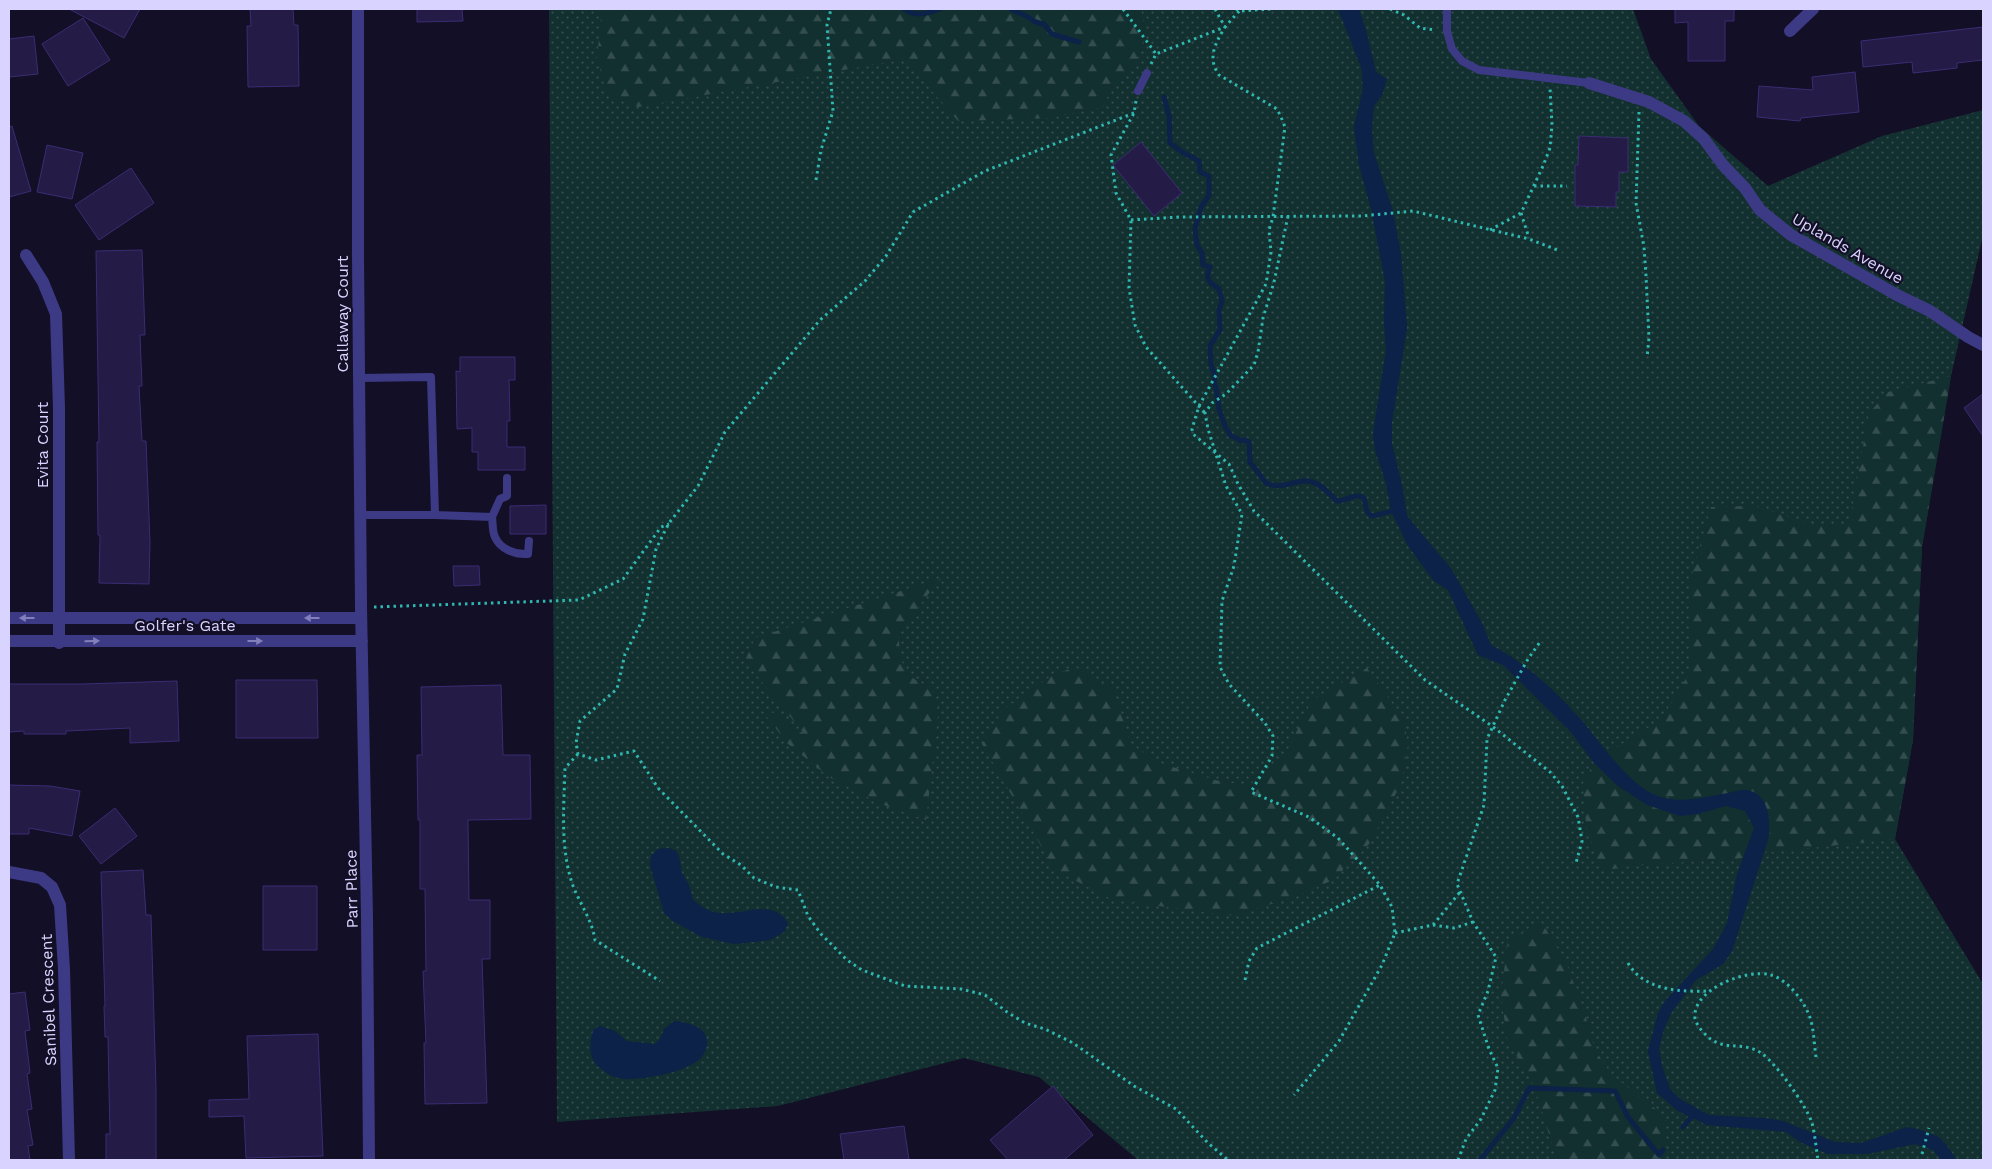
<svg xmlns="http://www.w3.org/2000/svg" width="1992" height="1169" viewBox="0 0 1992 1169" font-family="'Work Sans',sans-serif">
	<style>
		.grass { fill: url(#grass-dots) }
		.forest { fill: url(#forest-firs) }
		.water { fill: #0c2248 }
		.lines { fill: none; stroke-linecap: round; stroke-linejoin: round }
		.stream { stroke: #0c2248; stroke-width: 5 }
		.building { fill: #241b47; stroke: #3b2d73 }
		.path { stroke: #2fb8b0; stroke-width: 3; stroke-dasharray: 2.5 4; stroke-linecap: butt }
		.service { stroke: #3d3a85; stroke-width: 8 }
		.minor { stroke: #3d3a85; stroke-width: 12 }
		.oneway { fill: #837fbc }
		.labels { text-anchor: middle; stroke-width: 4.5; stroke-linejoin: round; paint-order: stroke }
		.street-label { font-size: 16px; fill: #d9d4ff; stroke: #130f26 }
	</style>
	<defs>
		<pattern id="grass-dots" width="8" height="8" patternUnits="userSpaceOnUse" patternTransform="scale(1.25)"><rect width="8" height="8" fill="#12302f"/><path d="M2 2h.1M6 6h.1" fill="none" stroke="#344d4e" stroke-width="1.8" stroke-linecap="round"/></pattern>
		<pattern id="forest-firs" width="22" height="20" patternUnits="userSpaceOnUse" patternTransform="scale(1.25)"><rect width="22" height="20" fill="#12302f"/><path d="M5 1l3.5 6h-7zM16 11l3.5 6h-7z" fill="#344d4e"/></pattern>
	</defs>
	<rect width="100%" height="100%" fill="#130f26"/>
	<path class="grass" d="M549 9H1633L1651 59 1699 126 1768 186 1882 136 1983 110V235L1951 376 1922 547 1913 740 1895 839 1983 984V1160H1138L1039 1077 964 1058 778 1106 557 1122Z"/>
	<path class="forest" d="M596 9H1141L1147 31 1136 61 1113 84 1103 107 1050 118 958 121 904 59 639 107 608 96 597 58 601 17Z
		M1951 376 1922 547 1913 740 1895 839 1764 853 1771 828 1766 807 1718 794 1702 799 1677 800 1651 793 1631 777 1607 753 1659 721 1675 698 1689 673V585L1711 507 1754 506 1816 526 1849 525 1869 413 1888 392Z
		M941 578 898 633 901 660 909 676 932 689 939 707 926 820 878 803 829 777 787 743 755 701 805 735 745 661 755 638Z
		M1075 667 1113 689 1131 745 1163 764 1215 780 1249 786 1287 751 1312 700 1367 668 1404 720 1408 745 1401 784 1369 844 1333 880 1304 893 1235 916 1113 900 1055 870 982 744 1003 710 1051 676Z
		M1594 763 1618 786 1698 814 1726 806 1745 811 1754 828 1743 858 1630 866 1601 871 1586 825 1583 783Z
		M1542 923 1566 962 1586 1018 1595 1050 1612 1075 1666 1117V1160H1557L1534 1086 1507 1038 1501 995 1508 940Z"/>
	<path class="water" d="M1338 9H1359L1366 30 1376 72 1387 79 1382 95 1374 106 1372 129 1374 153 1393 211 1401 254 1407 328 1392 422V444L1402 485 1407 516 1452 570 1482 623 1491 645C1526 663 1558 693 1583 722 1601 744 1626 780 1651 793 1676 806 1703 797 1728 793 1734 792 1742 789 1747 790 1770 794 1771 823 1768 840L1732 951 1723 964 1696 980 1671 1013 1663 1032 1659 1049 1662 1066 1670 1089 1680 1099 1709 1115 1765 1118 1783 1121 1835 1142 1861 1143 1907 1127 1921 1130 1939 1137 1947 1146 1957 1160H1941L1933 1150 1915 1144 1867 1154H1828L1800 1142 1786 1132 1707 1125 1678 1111 1657 1093 1648 1051 1658 1013 1665 1001 1713 949 1727 923 1737 874 1754 828 1745 811 1726 806 1698 814 1680 816 1647 805 1618 786 1594 763 1571 732 1503 665 1478 655 1448 590 1434 581 1408 546 1391 511 1386 483 1375 450 1373 433 1386 350 1384 321 1385 281 1371 209 1359 165 1354 127 1363 88 1361 67Z
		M669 848 676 851 679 856 682 873 689 885 693 900C701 906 710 913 720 913 745 915 773 898 788 923L784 932 770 940 734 944 702 937 673 921 664 913 650 865 651 856 658 849Z
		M674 1021C691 1023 712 1028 706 1049 704 1055 700 1060 694 1063 680 1073 636 1082 619 1078 612 1077 605 1072 599 1067 588 1058 589 1041 594 1029L600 1026 615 1031 627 1041 655 1044 660 1039 664 1029Z"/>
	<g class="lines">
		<path class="stream" d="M904 9C914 18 929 13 940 9
			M1011 9C1016 13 1021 13 1026 16 1034 20 1033 23 1044 24L1052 34 1079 42
			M1164 97 1169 116 1170 143 1182 152 1199 161 1200 172 1209 176V195L1201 207 1195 229 1197 245 1202 253 1203 265 1210 267C1204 279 1210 283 1219 289L1222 301 1219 310 1220 330 1210 346 1211 365 1215 376 1214 383 1216 387 1219 409 1225 426 1231 436 1237 438 1241 441 1245 440 1249 442 1250 462 1266 483C1283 491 1300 477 1312 482 1323 485 1329 494 1337 501 1347 501 1355 492 1364 498L1367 511 1371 516C1381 515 1387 511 1396 511
			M1683 1127 1693 1115
			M1480 1160 1514 1118 1529 1088 1615 1091 1628 1117 1659 1155 1663 1150"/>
	</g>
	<path class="building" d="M69 9H140L124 38Z
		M250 9H293L294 25H298L299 86 248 87 247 26H251Z
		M417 9H462L463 21 417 22Z
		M1675 9H1734V21H1725V61H1688V22L1675 23Z
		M83 18 110 60 68 86 42 44Z
		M1983 27V60L1957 63V68L1913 73 1912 62 1863 67 1861 41Z
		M34 36 38 74 9 77V39Z
		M1855 72 1859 112 1801 118 1800 121 1757 117 1759 86 1813 90 1812 77Z
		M12 126 31 191 9 197V127Z
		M1579 136 1628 138V172H1619V192H1616V207L1575 206V165H1578Z
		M1141 142 1182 193 1154 216 1113 165Z
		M47 145 83 153 72 199 37 192Z
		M131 168 154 203 99 240 75 205Z
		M142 250 145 335H140L142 386H139L142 441H146L150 542 149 584 99 583 100 535H98L97 442H99L96 251Z
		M460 357H515V380H509L510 421H507V447H525V470H478V452H472V428L457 429 456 371 460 372Z
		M1983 394V436L1964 408Z
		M546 505V534H510V506Z
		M453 566H479L480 585 454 586Z
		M236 680H317L318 738H236Z
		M177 681 179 741 130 743V728L66 731V734H24V731L9 732V684H82Z
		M501 685 503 755H530L531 819 468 820 469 900H490V959H482L487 1103 425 1104 424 1043H426L423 971H426L425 889H420V820H418L417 755H422L421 687Z
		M9 785 50 786 80 791 72 836 29 828V834H9Z
		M115 808 137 836 101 864 79 836Z
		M143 870 146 915H151L156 1088V1160H106V1134H110L109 1090 108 1037H105L104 1006H105L101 872Z
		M263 886H317V950H263Z
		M25 992 30 1030 25 1031 30 1073 27 1074 32 1109 27 1110 33 1145 28 1146 30 1160H9V994Z
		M318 1034 323 1156 246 1158 244 1116 209 1117V1100L249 1099 247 1036Z
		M1053 1086 1093 1135 1064 1160H1008L990 1140Z
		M904 1126 909 1160H844L840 1134Z"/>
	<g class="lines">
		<path class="path" d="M1123 9 1156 54
			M1215 9 1225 27C1215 44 1207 58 1219 75L1277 109 1281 117 1285 127 1273 217 1269 230 1271 252 1266 284 1199 406 1192 429 1193 434 1229 464 1238 484 1254 511 1425 680 1492 726 1550 772 1562 786 1578 817 1582 841 1576 863
			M1236 9 1240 11 1271 9
			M1390 9 1404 15 1420 28 1436 30
			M1151 64 1156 54 1225 27 1241 9
			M1136 101 1134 113 1111 155 1116 193 1131 220 1129 288 1135 325 1146 347 1205 413
			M1639 112 1636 203 1644 247 1646 276 1649 338 1647 358
			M1134 113 985 171 913 212 886 256 865 281 820 320 725 432 698 486 669 523 656 549 643 619 625 654 617 689 580 721 576 743 578 754 596 760 634 751 658 788 723 854 741 865 754 878 776 887 798 890 808 916 821 934 847 960 862 970 905 986 961 989 985 995 1007 1012 1025 1023 1045 1029 1073 1043 1134 1086 1176 1109 1208 1143 1228 1160
			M816 180 821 150 833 111 827 25 831 9
			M1534 186H1567
			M1521 213 1529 238
			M1288 216 1274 282 1263 318 1258 352 1254 365 1226 394 1212 403 1205 413 1208 429 1226 486 1242 514 1234 566 1222 601 1220 667 1229 684 1265 723 1273 736 1272 756 1251 792 1309 817 1338 838 1380 885 1392 907 1395 933 1382 965 1339 1041 1294 1095
			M1131 220 1179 217 1361 216 1413 211 1529 239 1560 251
			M1490 230 1521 213 1543 166 1550 148 1552 125 1550 88
			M374 607 579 600 623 579 661 527 669 524
			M578 754 565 768C564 806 560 846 572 883 579 903 592 919 595 940L660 981
			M1433 925 1454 928 1473 922
			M1395 933 1433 925 1460 892
			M1628 963C1644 991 1681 992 1710 991
			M1245 980 1249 961 1257 948 1380 885
			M1816 1057C1814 1044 1814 1027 1809 1015 1803 1000 1788 980 1771 975 1748 968 1691 989 1695 1019 1697 1025 1701 1030 1705 1034 1722 1053 1742 1040 1761 1053 1776 1063 1806 1105 1812 1123 1815 1134 1816 1148 1818 1160
			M1922 1154 1929 1128
			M1458 1160 1466 1139 1481 1119 1495 1090 1498 1068 1489 1049 1478 1015 1488 991 1496 957 1473 922 1457 884 1484 805 1487 739 1505 700 1528 659 1540 642"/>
		<path class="service" d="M1447 9V31L1452 49 1462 61 1479 70 1589 83
			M1138 91 1147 73
			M359 378 431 377 435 515H360
			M435 515 492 517C493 523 492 531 495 537 500 549 515 555 528 554L529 541
			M492 517 500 499 507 496V478"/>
		<path class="minor" d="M358 9V255L361 607 367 917 369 1160
			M1790 31 1813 9
			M1589 83 1649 102 1684 121 1704 139 1723 165 1745 188 1760 210 1791 235 1897 295 1930 311 1968 337 1983 345
			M26 255 43 282 56 314 59 408V643
			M9 618H361
			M9 641H362
			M9 872 41 878 52 887 60 905 64 969 69 1160"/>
	</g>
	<defs><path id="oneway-solid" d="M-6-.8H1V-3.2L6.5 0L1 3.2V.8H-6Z" transform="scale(1.25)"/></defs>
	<g class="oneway">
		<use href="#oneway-solid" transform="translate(27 618) rotate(180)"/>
		<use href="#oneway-solid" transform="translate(312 618) rotate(180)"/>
		<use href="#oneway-solid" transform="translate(92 641) rotate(-2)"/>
		<use href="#oneway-solid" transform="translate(255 641)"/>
	</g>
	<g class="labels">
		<g class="street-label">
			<text transform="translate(1848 248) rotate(30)" y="6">Uplands Avenue</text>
			<text transform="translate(342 314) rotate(-90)" y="6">Callaway Court</text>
			<text transform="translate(42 445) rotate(-90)" y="6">Evita Court</text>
			<text x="185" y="631">Golfer's Gate</text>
			<text transform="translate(351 889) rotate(-91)" y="6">Parr Place</text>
			<text transform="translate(48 1000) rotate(-92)" y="6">Sanibel Crescent</text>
		</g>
	</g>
	<rect width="1992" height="1169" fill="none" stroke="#d9d4ff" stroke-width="20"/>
</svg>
